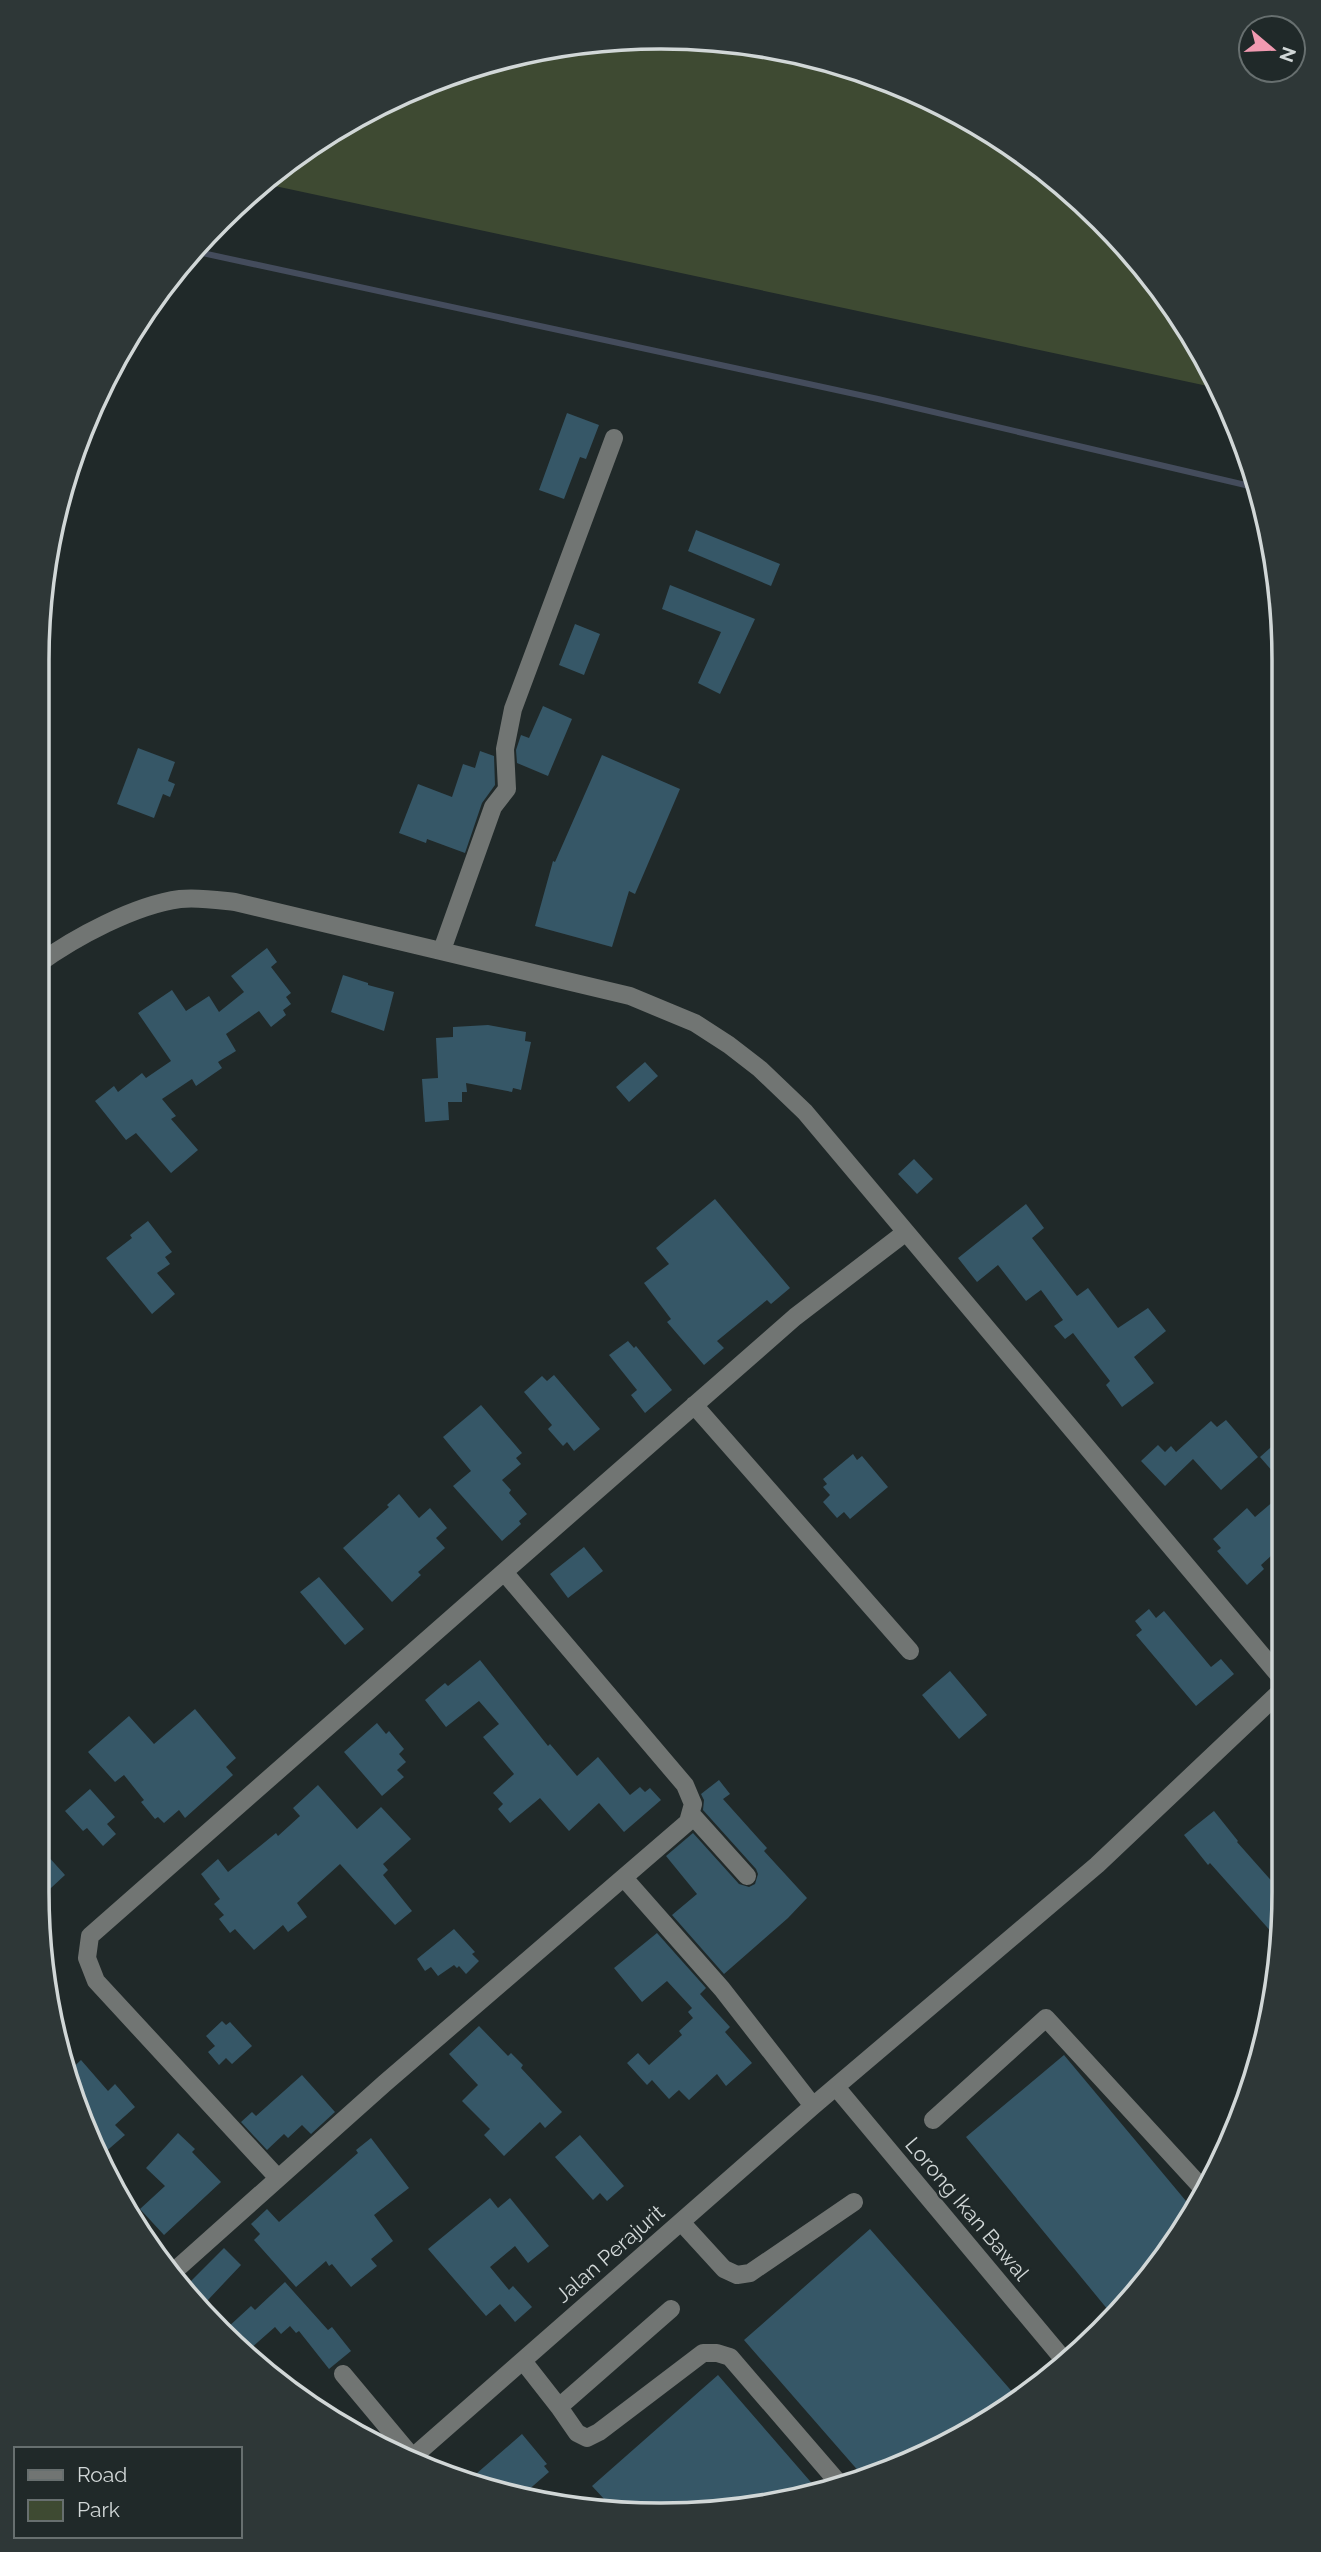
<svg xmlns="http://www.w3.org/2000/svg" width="1321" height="2552" viewBox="0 0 1321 2552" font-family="Raleway,sans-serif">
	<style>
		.green { fill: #3e4a32 }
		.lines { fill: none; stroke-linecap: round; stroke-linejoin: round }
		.stream { stroke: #444c5c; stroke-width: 6 }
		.building { fill: #365767 }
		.minor { stroke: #717573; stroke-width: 18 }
		.labels { text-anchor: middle; stroke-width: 5; stroke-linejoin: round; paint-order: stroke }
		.street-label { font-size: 21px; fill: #d1d7d7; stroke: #202929 }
		.rim { fill: none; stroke: #d1d7d7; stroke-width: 3.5 }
	</style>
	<rect width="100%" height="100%" fill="#202929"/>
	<path class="green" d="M702 38 822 58 937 101 1071 191 1156 281 1217 388 261 183 349 120 460 70 579 42Z"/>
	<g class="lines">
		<path class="stream" d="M193 251 878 399 1254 487"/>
	</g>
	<path class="building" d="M567 413 599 425 586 459 580 457 564 499 539 490Z
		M696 530 780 564 771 586 688 551Z
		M670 585 755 619 720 694 698 683 721 632 662 609Z
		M575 624 600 634 584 675 559 665Z
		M543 706 572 719 548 776 517 763 516 750 521 735 529 738Z
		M138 748 175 762 168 781 175 784 170 797 163 794 154 818 117 804Z
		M480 751 494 756 495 785 482 803 465 853 427 839 426 843 399 833 418 784 452 797 463 764 475 768Z
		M602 755 680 789 635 894 629 891 612 947 535 926 553 861 555 862Z
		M267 948 277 962 271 967 291 993 286 997 291 1004 283 1010 286 1015 271 1027 259 1011 226 1034 236 1051 218 1062 222 1068 196 1086 192 1079 162 1099 176 1116 171 1119 198 1150 171 1173 136 1133 126 1140 95 1101 114 1086 118 1092 142 1073 146 1078 171 1061 138 1013 172 990 186 1011 209 996 219 1012 244 992 231 976Z
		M343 975 368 983V985L394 992 384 1031 331 1012Z
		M488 1025 526 1032 525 1041 531 1042 521 1090 513 1088 512 1092 466 1083 467 1092H462V1102H448L449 1120 425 1122 422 1079 438 1078 436 1038 453 1037V1027Z
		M645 1062 658 1076 629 1102 616 1087Z
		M914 1159 933 1179 917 1194 898 1174Z
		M715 1199 790 1288 771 1304 767 1300 717 1341 724 1348 704 1365 667 1322 671 1319 644 1283 669 1264 656 1248Z
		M1026 1204 1044 1228 1032 1238 1077 1296 1088 1288 1118 1328 1148 1308 1166 1331 1134 1357 1154 1383 1122 1407 1106 1385 1110 1381 1073 1333 1065 1339 1054 1326 1063 1320 1041 1290 1026 1301 998 1265 977 1282 958 1258Z
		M148 1221 172 1252 165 1257 170 1264 157 1273 175 1294 152 1314 106 1258 132 1238 130 1235Z
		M628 1341 634 1348 636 1346 672 1390 645 1413 631 1395 637 1390 609 1355Z
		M554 1375 600 1429 574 1451 567 1442 563 1446 548 1429 552 1425 524 1392 542 1376 547 1381Z
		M481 1405 522 1453 516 1458 521 1464 502 1480 511 1490 509 1493 527 1514 519 1521 521 1524 502 1541 453 1486 471 1471 443 1437Z
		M1226 1420 1258 1457 1221 1490 1193 1459 1165 1486 1141 1461 1158 1445 1165 1452 1171 1446 1176 1452 1211 1421 1217 1427Z
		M1281 1438 1282 1482 1260 1457Z
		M853 1454 857 1460 862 1456 888 1487 850 1519 844 1512 837 1518 823 1502 830 1495 823 1487 827 1484 823 1479Z
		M399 1494 419 1518 430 1508 447 1528 436 1538 445 1548 418 1572 421 1575 392 1602 343 1548 389 1507 387 1505Z
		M1282 1494V1546L1261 1565 1264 1569 1247 1585 1217 1551 1221 1548 1213 1539 1247 1508 1255 1517Z
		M584 1547 603 1571 568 1598 550 1574Z
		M319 1577 364 1629 345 1645 300 1592Z
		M1149 1609 1156 1618 1164 1611 1211 1667 1221 1659 1234 1674 1196 1706 1136 1635 1142 1630 1135 1621Z
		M480 1660 548 1746 550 1744 577 1776 598 1757 630 1795 640 1787 645 1792 650 1788 661 1800 624 1832 599 1803 569 1831 540 1798 510 1823 498 1809 503 1804 493 1793 514 1774 483 1737 499 1724 479 1701 446 1727 425 1700 445 1683 448 1686Z
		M950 1671 987 1715 959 1739 922 1695Z
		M195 1709 236 1758 226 1767 233 1775 185 1818 179 1810 164 1823 158 1817 155 1819 141 1802 144 1800 124 1775 115 1782 88 1752 129 1716 154 1744Z
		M377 1723 386 1734 389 1731 404 1749 399 1754 406 1762 397 1770 404 1777 382 1796 344 1752Z
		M719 1780 730 1794 723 1799 767 1848 764 1851 807 1898 788 1918 724 1974 672 1915 697 1894 666 1856 693 1833 739 1884 749 1887 755 1884 758 1874 756 1869 703 1810 704 1800 701 1794Z
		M318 1785 357 1829 381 1807 411 1839 383 1864 388 1870 383 1875 412 1911 395 1925 340 1864 297 1903 307 1917 288 1932 283 1925 254 1950 235 1929 230 1933 219 1919 224 1915 214 1904 220 1899 201 1874 218 1859 228 1872 276 1833 278 1836 300 1816 293 1808Z
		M90 1789 115 1817 107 1824 116 1834 103 1846 87 1828 83 1831 65 1811Z
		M1214 1811 1238 1841 1237 1842 1283 1894V1929L1275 1936 1210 1863 1208 1865 1184 1835Z
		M37 1844 65 1875 38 1900 37 1892Z
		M454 1929 475 1952 472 1954 479 1961 466 1974 459 1966 457 1968 454 1965 438 1976 431 1967 425 1971 417 1959Z
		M657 1933 706 1988 700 1994 730 2027 725 2032 752 2063 726 2086 717 2074 689 2100 679 2090 669 2099 652 2080 647 2085 627 2063 638 2053 649 2065 682 2035 679 2031 693 2018 688 2012 692 2008 667 1981 642 2002 614 1968Z
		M222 2021 226 2025 230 2022 252 2046 232 2064 226 2058 219 2065 208 2052 215 2046 206 2036Z
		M479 2026 508 2056 511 2053 523 2065 521 2068 562 2112 545 2128 540 2122 504 2156 484 2135 490 2129 462 2101 478 2085 449 2054Z
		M1064 2055 1191 2207 1113 2316 966 2137Z
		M81 2060 108 2091 115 2084 135 2107 115 2125 125 2135 103 2154 70 2092 67 2073Z
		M302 2075 335 2112 311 2134 302 2125 288 2138 284 2134 267 2150 241 2122 252 2112 256 2116Z
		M178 2133 195 2149 192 2152 221 2182 164 2235 140 2209 165 2186 146 2168Z
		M580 2135 624 2186 607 2201 600 2193 593 2200 555 2157Z
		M371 2138 409 2188 374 2215 393 2241 371 2259 377 2266 351 2287 332 2264 329 2266 326 2261 296 2287 254 2240 260 2234 251 2224 267 2209 279 2222 358 2153 356 2150Z
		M490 2198 498 2208 510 2198 549 2246 528 2263 515 2246 490 2267 509 2290 513 2286 532 2307 515 2322 500 2304 486 2316 428 2249Z
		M870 2229 1015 2395 936 2451 861 2474 744 2340Z
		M224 2248 241 2265 207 2301 189 2283Z
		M285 2282 328 2330 332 2327 351 2351 329 2369 299 2331 296 2333 290 2326 281 2334 275 2327 249 2350 227 2328 251 2306 255 2310Z
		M718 2375 816 2488 742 2510 617 2513 592 2486Z
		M522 2434 547 2464 544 2466 549 2472 526 2492 521 2486 510 2496 504 2495 492 2481 485 2488 469 2480Z"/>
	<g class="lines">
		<path class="minor" d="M442 950 493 807 507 789 505 749 513 709 614 438
			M38 964C75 937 135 905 180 899 198 897 217 900 235 902L630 996 695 1023 729 1045 760 1069 805 1112 1282 1679
			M694 1405 910 1651
			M692 1815 747 1876
			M624 1878 722 1989 813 2106
			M836 2087 1064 2360
			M933 2120 1046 2018 1204 2190
			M278 2178 96 1981 87 1958 90 1936 504 1572
			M681 2222 724 2269 737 2275 750 2273 854 2202
			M180 2266 385 2083 688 1822 693 1804 685 1785 504 1572 795 1317 906 1232
			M523 2361 559 2407 671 2309
			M343 2374 409 2453
			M559 2407 577 2433 587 2438 599 2432 703 2353H717L730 2357 837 2481
			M414 2456 813 2106 1097 1865 1282 1690"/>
	</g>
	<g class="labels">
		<g class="street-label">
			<text transform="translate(967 2209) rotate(50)" y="7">Lorong Ikan Bawal</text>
			<text transform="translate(610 2254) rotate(-41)" y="7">Jalan Perajurit</text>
		</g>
	</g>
	<path d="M0 0H1321V2552H0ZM660 49H661A611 611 0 0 1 1272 660V1892A611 611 0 0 1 661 2503H660A611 611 0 0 1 49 1892V660A611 611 0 0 1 660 49Z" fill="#2e3737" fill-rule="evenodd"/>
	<path class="rim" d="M660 49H661A611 611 0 0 1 1272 660V1892A611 611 0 0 1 661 2503H660A611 611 0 0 1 49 1892V660A611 611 0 0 1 660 49Z"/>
	<rect x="14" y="2447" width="228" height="91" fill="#202929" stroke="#676f6f" stroke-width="2"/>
	<rect x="28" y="2470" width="35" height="10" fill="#717573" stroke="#676f6f" stroke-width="2"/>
	<text x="77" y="2482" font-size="21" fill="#d1d7d7">Road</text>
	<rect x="28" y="2500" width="35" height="21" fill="#3e4a32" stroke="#676f6f" stroke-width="2"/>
	<text x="77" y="2517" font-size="21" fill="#d1d7d7">Park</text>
	<g transform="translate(1272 49) rotate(109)"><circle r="33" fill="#202929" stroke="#676f6f" stroke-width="2"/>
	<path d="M0-5L12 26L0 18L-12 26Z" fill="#f19ab1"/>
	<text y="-10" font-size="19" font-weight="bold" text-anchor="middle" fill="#d1d7d7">N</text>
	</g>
</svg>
